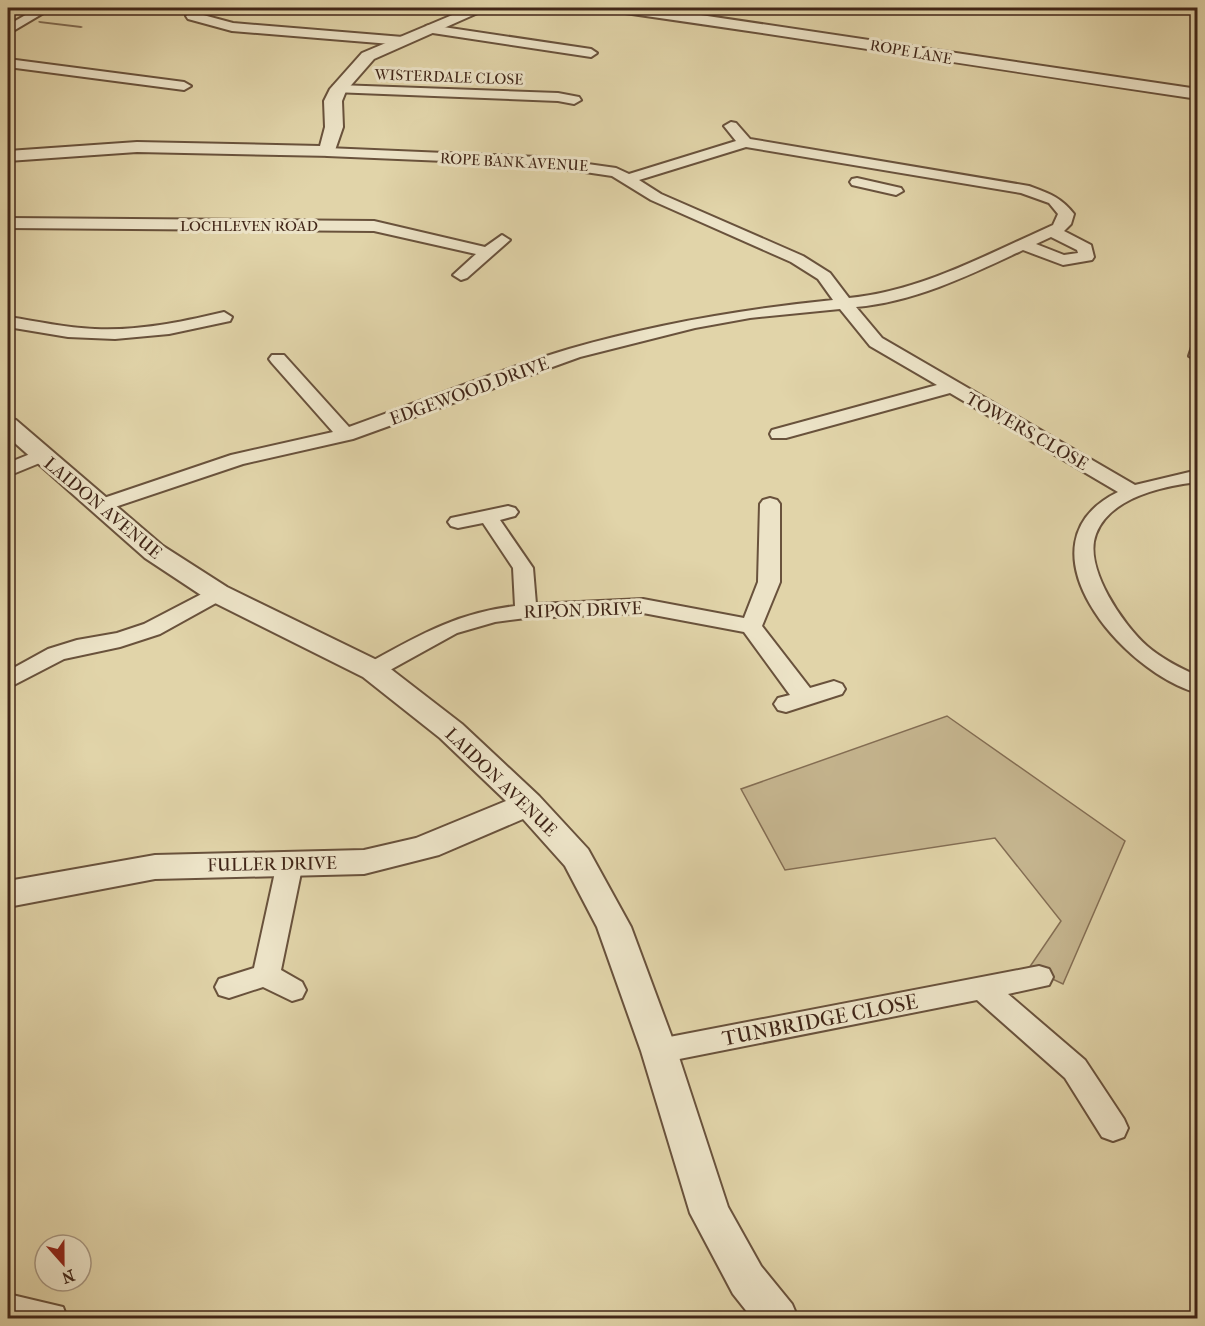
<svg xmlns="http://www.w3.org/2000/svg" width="1205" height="1326" viewBox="0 0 1205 1326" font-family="'IM FELL French Canon',serif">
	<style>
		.green { fill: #c6b690; stroke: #846e54; stroke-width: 1.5 }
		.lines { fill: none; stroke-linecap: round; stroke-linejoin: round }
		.stream { fill: #816b52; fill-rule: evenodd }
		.minor-casing { stroke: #69523c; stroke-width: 4 }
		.tertiary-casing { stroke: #69523c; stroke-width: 4 }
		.minor { fill: #ece3c7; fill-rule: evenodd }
		.tertiary { fill: #ece3c7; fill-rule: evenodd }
		.labels { text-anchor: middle; stroke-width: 6; stroke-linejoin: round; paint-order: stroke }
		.far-street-label { font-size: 15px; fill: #412618; stroke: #ece3c7 }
		.street-label { font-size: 18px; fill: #412618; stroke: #ece3c7 }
		.near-street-label { font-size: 21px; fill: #412618; stroke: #ece3c7 }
	</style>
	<rect width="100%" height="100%" fill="#e1d4a9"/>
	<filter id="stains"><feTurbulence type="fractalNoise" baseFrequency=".00333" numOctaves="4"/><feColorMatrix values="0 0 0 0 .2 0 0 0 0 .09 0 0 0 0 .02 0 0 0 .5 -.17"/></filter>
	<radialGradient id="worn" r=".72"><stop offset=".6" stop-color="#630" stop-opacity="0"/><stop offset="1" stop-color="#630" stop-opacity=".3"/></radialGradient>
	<path class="green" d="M947 716 1125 841 1063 984 1029 968 1061 921 995 838 785 870 741 789Z"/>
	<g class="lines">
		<path class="stream" d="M39 21 81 26 83 27 81 28 40 23 38 22Z"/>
		<g class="minor-casing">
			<path id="minor" d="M38 8H52L8 34V25Z
				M192 12 233 23 403 37 409 41 403 45 232 31 188 19 186 16Z
				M430 25 591 49 597 53 591 57 426 32V26Z
				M8 59 184 82 191 86 184 90 8 67Z
				M338 85 558 93 579 97 581 100 574 104 558 101 333 92V86Z
				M731 122 736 123 750 139 1029 186C1048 193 1061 197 1074 214L1071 224 1064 231 1091 245 1094 257 1092 260 1063 265 1023 250C970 275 914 302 856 307L882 338 1135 485 1198 470V482C1164 486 1110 497 1096 534 1083 567 1123 625 1147 646 1162 659 1180 668 1198 676V693C1123 673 1012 544 1118 492L950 393 786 438H772L770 434 772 430 937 385 870 346 840 309 750 318 695 328 580 357 353 439 243 464 106 510H92L89 506 92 502 231 455 333 432 272 363 269 359 272 355H284L349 427C422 401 495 371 569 349 655 324 743 309 833 300L818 279 791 262 651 200 612 176 538 165 327 156 320 152 327 148 538 157 616 168 629 174 736 141 724 126ZM746 147 1021 193 1049 203 1058 214 1053 225C988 254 921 291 849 298L830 273 803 256 661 194 639 180ZM1051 237 1077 250 1078 253 1064 255 1036 244Z
				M857 178 901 188 903 191 896 195 852 185 850 182 852 179Z
				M8 218 374 221 485 247 502 235 510 240 467 278 461 280 453 275 476 254 374 231 8 228Z
				M224 312 232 317 230 321 169 334 115 339 68 337 8 327V317C37 321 66 328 95 329 139 331 182 322 224 312Z
				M1198 346V361L1189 356 1192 347Z
				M40 450 50 456 47 460 8 476V463Z
				M770 498 777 500 780 504V582L762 626 810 688 834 681 842 684 845 689 842 694 786 712 778 710 774 704 778 698 790 695 744 632 643 613 526 618 495 622 457 633 381 675 373 677 365 675 362 670 365 665C416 637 455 613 515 606L513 568 483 523 458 528 451 526 448 522 451 518 508 506 515 508 518 512 515 516 500 520 533 568 536 604 643 599 744 618 758 582 760 504 763 500Z
				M217 586 225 588 228 593 225 598 160 634 120 647 64 659 8 688V671L48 649 77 640 117 633 144 624Z
				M290 853 299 856 303 863 281 970 302 982 306 990 302 998 292 1001 263 987 229 998 219 995 215 987 219 979 254 968 277 863 281 856Z
				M1039 966 1049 969 1053 977 1049 985 1008 994 1085 1060 1124 1119 1128 1128 1124 1137 1113 1141 1102 1137 1065 1078 977 1000 659 1063 649 1059 645 1051 649 1043 659 1039Z
				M8 1294 63 1307 67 1318H8Z"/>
		</g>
		<g class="tertiary-casing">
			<path id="tertiary" d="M469 8H489L374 59 346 91 342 101 343 127 333 156 137 152 8 161V151L137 142 320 146 325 127 324 101 330 89 362 53Z
				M617 8H654L1198 89V99C1006 71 816 40 625 13Z
				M8 418 16 420 163 546 227 587 383 663 462 724 539 796 588 849 631 927 677 1051 728 1207 761 1266 792 1304 798 1318H752L733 1294 690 1213 641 1051 597 927 565 866 523 819 439 855 364 874 155 879 8 907V881L155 855 364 850 416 838 506 801 440 738 363 677 207 599 145 558 8 437Z"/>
		</g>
		<use href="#minor" class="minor"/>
		<use href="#tertiary" class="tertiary"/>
	</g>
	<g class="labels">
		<g class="far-street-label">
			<text transform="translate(911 52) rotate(10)" y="5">ROPE LANE</text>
			<text transform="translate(449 77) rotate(2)" y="5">WISTERDALE CLOSE</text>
			<text transform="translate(514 162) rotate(3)" y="5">ROPE BANK AVENUE</text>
			<text x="249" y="231">LOCHLEVEN ROAD</text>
		</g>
		<g class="street-label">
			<text transform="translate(469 391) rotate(-20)" y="6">EDGEWOOD DRIVE</text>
			<text transform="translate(1027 431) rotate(30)" y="6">TOWERS CLOSE</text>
			<text transform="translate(103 508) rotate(40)" y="6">LAIDON AVENUE</text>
			<text transform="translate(583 610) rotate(-2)" y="6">RIPON DRIVE</text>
			<text transform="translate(501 782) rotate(44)" y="6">LAIDON AVENUE</text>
			<text transform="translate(272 864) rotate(-1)" y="6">FULLER DRIVE</text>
		</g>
		<g class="near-street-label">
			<text transform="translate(820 1020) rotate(-11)" y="7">TUNBRIDGE CLOSE</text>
		</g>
	</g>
	<rect width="1205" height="1326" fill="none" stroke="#e1d4a9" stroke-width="30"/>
	<rect x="9" y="9" width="1187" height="1308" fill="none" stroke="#412618" stroke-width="3"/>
	<rect x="15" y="15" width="1175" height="1296" fill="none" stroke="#412618" stroke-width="1.5"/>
	<g transform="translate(63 1263) rotate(159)"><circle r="28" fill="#ece3c7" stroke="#a89781" stroke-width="1.5"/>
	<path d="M0-4.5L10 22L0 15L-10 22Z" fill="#8f2418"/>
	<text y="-9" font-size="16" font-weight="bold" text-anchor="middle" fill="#412618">N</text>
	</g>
	<rect width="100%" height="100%" filter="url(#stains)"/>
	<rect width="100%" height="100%" fill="url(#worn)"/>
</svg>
